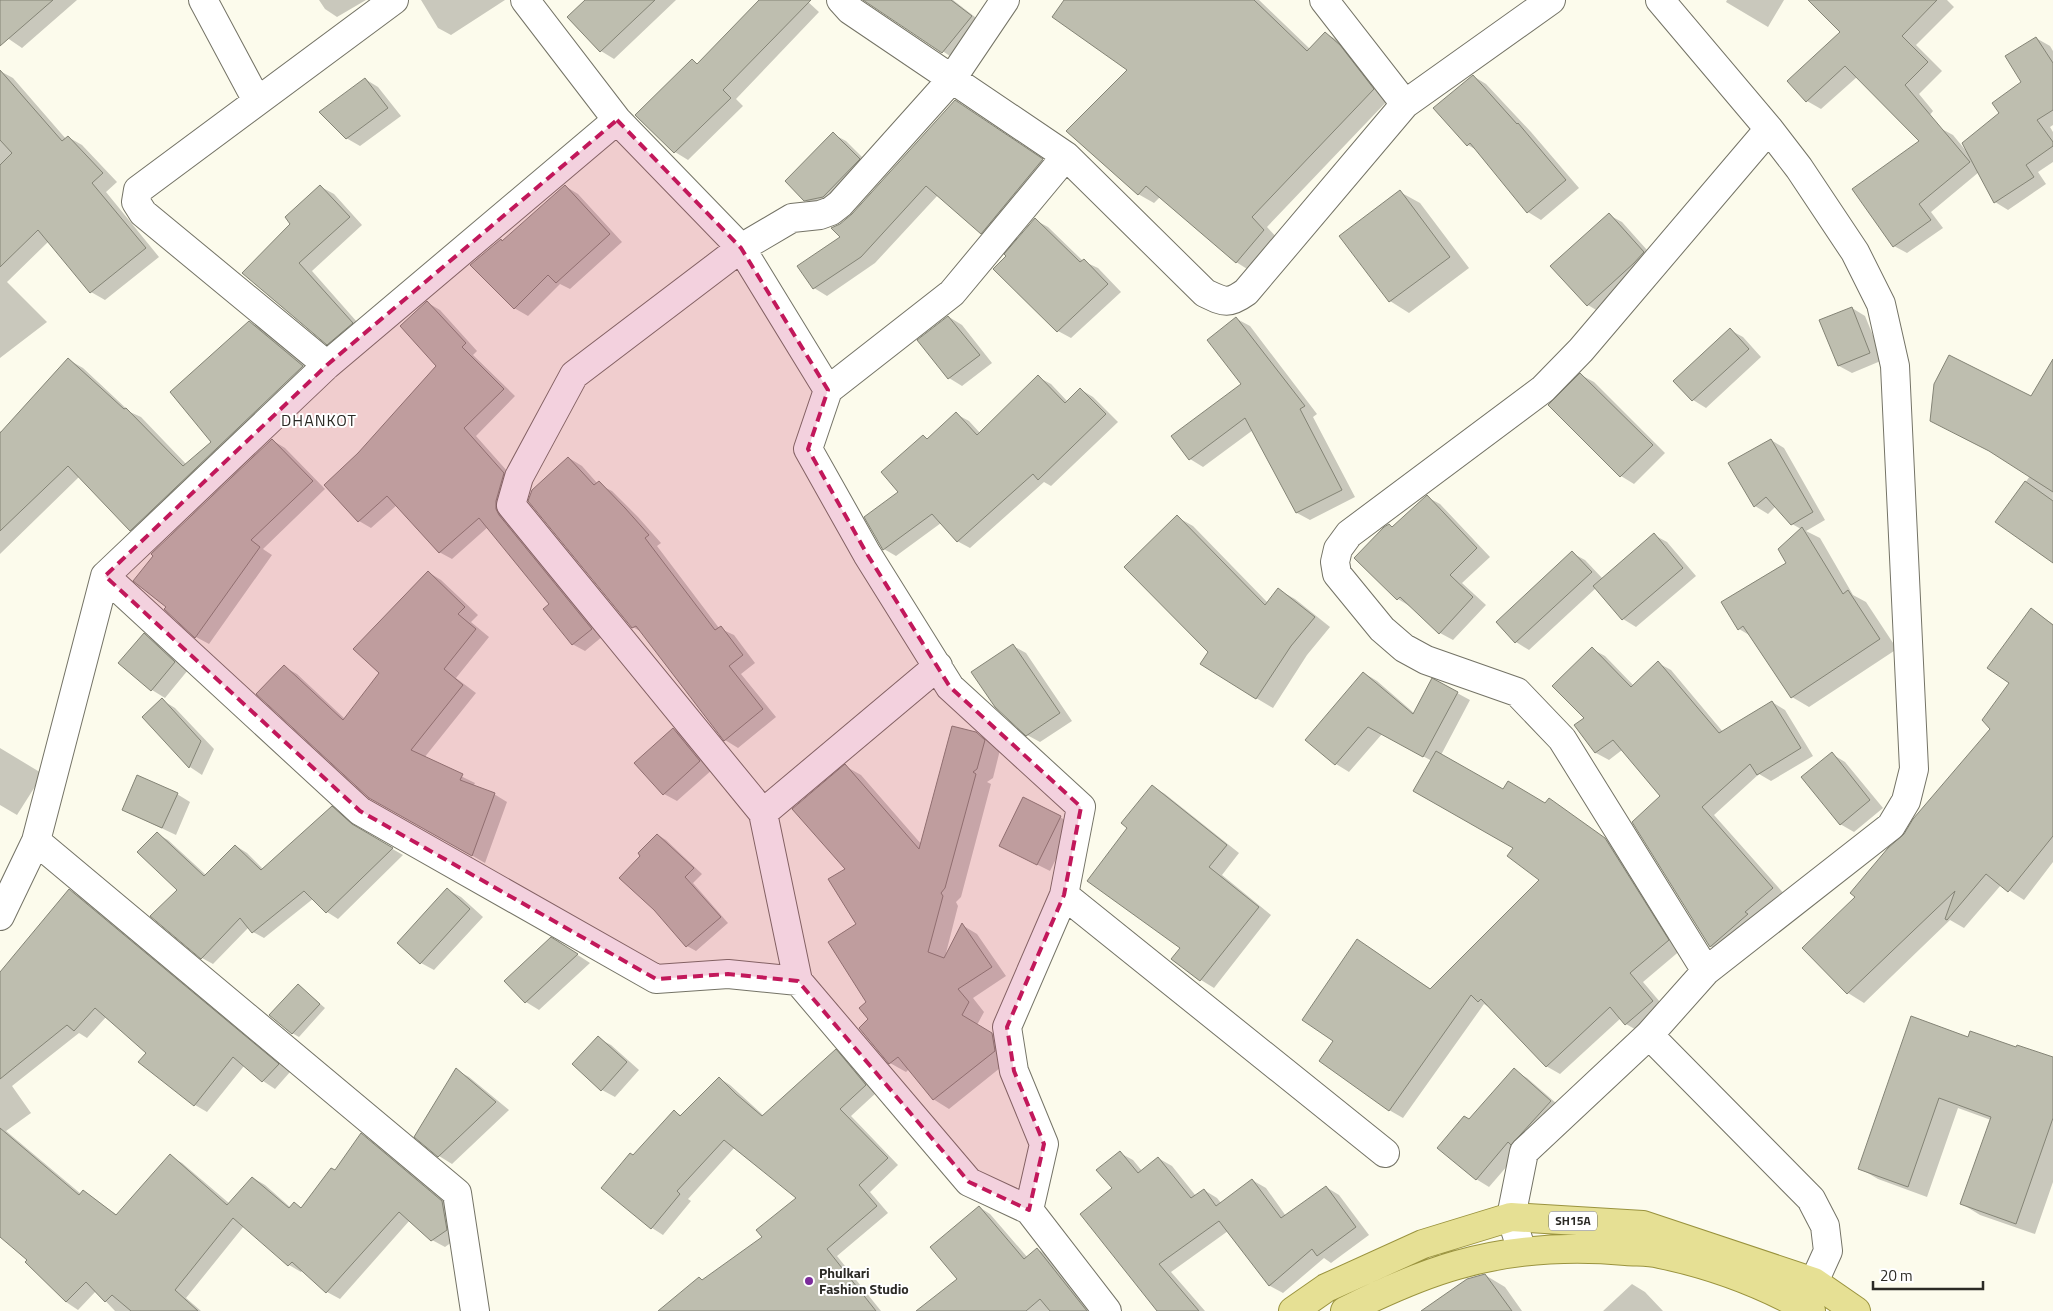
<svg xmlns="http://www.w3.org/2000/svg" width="2053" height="1311" viewBox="0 0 2053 1311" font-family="'Titillium Web',sans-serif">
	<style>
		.shadow { fill: #0003 }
		.building { fill: #bebeaf; stroke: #848476 }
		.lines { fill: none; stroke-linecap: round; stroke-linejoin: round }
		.minor-casing { stroke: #747366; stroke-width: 30 }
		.major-casing { stroke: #9a933e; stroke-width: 30 }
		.minor { stroke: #fff; stroke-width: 28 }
		.major { stroke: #e6e094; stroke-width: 28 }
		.marked { fill: #c2185b; fill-opacity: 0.2; stroke: #c2185b; stroke-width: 4; stroke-dasharray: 10 6; stroke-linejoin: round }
		.poi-dot { fill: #7c2b9b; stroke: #fff; stroke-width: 2 }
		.labels { text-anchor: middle; stroke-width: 4; stroke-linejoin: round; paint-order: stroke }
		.shield { fill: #fff; stroke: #6b6a66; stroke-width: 1 }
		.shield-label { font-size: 12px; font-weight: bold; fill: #2b2a25 }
		.poi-label { font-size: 14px; font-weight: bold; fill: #2b2a25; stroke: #fff; text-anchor: start }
		.quarter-label { font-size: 16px; letter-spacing: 1px; fill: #2b2a25; stroke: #fff }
	</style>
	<rect width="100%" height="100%" fill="#fcfbec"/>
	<path class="shadow" d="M0 0H77L22 48 0 33Z
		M319 0H366L337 17 325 9Z
		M421 0H505L451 35 438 28Z
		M587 0H676L614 59 601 51 569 17Z
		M761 0H806L819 12 736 99 743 106 688 160 675 152 637 115 692 60 698 64Z
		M873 0H953L984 24 956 60 870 3Z
		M1066 0H1259L1310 49 1325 33 1341 42 1389 99 1267 227 1279 240 1252 272 1236 262 1160 197 1154 203 1138 194 1129 70Z
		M1727 0H1784L1768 27 1726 2Z
		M1828 0H1947L1954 7 1916 45 1942 71 1919 94 1933 111 1917 131 1857 77 1821 109 1807 101 1841 32Z
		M2036 38 2050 46 2053 51V125L2050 127 2053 132V162L2038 172 2046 184 2008 210 1995 202 1979 172 1931 212 1943 228 1907 253 1894 246 1940 128 1953 135 1967 152 2001 114 2023 83Z
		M0 71 13 78 66 139 68 137 82 145 117 182 106 192 159 257 105 300 91 292 49 241 7 282 47 322 0 358Z
		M1473 76 1486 84 1531 132 1579 188 1541 220 1528 212 1478 151 1468 145 1435 108Z
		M365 79 378 87 401 116 360 146 346 138Z
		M968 109 1055 168 995 240 982 233 938 195 875 263 827 296 814 288 842 237 841 225Z
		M833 134 846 141 872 167 819 208 805 200Z
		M565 186 578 194 622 242 570 289 560 284 528 316 514 308 503 242Z
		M321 187 334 194 362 225 312 271 365 331 341 351 328 344 244 273 292 224Z
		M1400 192 1420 203 1469 268 1409 313 1390 301Z
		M1609 215 1622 222 1656 260 1601 313 1588 305Z
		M1035 220 1048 227 1083 261 1098 268 1121 292 1071 338 1058 331 1008 256Z
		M428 303 440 310 477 351 473 355 515 396 476 436 516 481 508 509 603 636 585 651 572 644 551 604 488 527 452 559 439 552 397 505 371 528 359 521 326 485 359 454 438 366Z
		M1852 308 1865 316 1883 360 1852 373 1839 366Z
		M949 317 962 325 992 363 962 386 949 378 919 340Z
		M1237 319 1250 326 1317 414 1313 417 1355 497 1310 520 1297 513 1253 430 1203 467 1190 459 1242 385Z
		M249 322 263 330 317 375 145 538 131 530 80 476 0 554V431L2 432 69 360 83 368 130 412 141 417 187 465 212 442Z
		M1730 330 1743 337 1761 357 1706 408 1693 400Z
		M2053 361V562L1997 521 2030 476Z
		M1581 375 1594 382 1665 453 1634 484 1621 476 1550 405Z
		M1038 377 1051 384 1068 402 1080 389 1093 397 1118 422 1051 486 1044 482 970 548 957 541 941 523 896 556 884 549 900 492 924 437 928 440 956 414 969 421 980 433Z
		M272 440 285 448 325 489 263 549 272 555 209 644 196 637 166 609Z
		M1771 440 1784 448 1825 520 1806 531 1820 538 1853 595 1866 602 1897 649 1809 707 1792 697 1751 636 1739 629 1788 563 1801 529 1792 524 1776 506 1768 514 1755 506Z
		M569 458 582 466 598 484 612 491 638 517 661 543 657 546 719 628 734 635 755 663 741 674 776 717 738 748 725 740 643 633 633 627Z
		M1427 497 1440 504 1490 557 1462 583 1486 605 1453 640 1440 633 1411 607 1398 599 1393 528Z
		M1177 517 1193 526 1268 603 1279 590 1295 599 1330 627 1307 655 1273 708 1256 698Z
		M1654 535 1667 542 1696 576 1636 627 1623 619 1596 588 1529 650 1516 642 1497 622 1572 553 1585 560 1603 579Z
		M428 572 441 580 478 615 471 622 489 637 456 678 476 693 424 758 475 783 473 787 494 794 507 802 485 863 370 797 284 667 297 674 345 719 380 673Z
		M2031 610 2053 624V862L2024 900 2001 885 1964 928 1950 920 1864 1003 1848 993 1804 948 1857 897 1992 729 2010 683Z
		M144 634 157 642 188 670 165 698 152 690Z
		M1013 646 1026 653 1072 721 1040 742 1027 735Z
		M1592 649 1605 656 1634 686 1658 663 1671 670 1723 732 1772 702 1785 710 1813 756 1771 781 1759 774 1714 815 1785 895 1723 954 1710 946 1662 796 1622 750 1609 760 1596 753 1576 726 1586 719Z
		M1364 673 1377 681 1414 713 1457 693 1470 700 1441 755 1504 791 1545 805 1549 800 1619 848 1682 949 1643 982 1666 1009 1640 1032 1626 1024 1621 1018 1560 1074 1546 1066 1492 1009 1484 1004 1403 1118 1389 1110 1335 1041 1358 941 1431 989 1541 880 1515 848 1432 761 1382 734 1349 772 1336 764 1307 740Z
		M162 700 175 708 214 749 202 775 190 767 143 717Z
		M673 729 686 737 713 769 677 801 664 794Z
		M976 733 992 743 1000 750 993 778 987 782 991 784 961 897 956 902 958 906 945 957 962 925 977 934 1006 976 973 998 984 1012 977 1025 1008 1044 1010 1060 949 1109 933 1099 909 1069 906 1072 890 1063 860 1028 870 1020 858 924 847 869 845 766 861 775 922 845Z
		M0 748 43 774 17 815 0 805Z
		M1832 754 1845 762 1883 808 1854 832 1840 824Z
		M1152 786 1165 794 1239 853 1222 875 1271 915 1214 988 1201 980 1181 948 1128 827Z
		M177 794 190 802 176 835 123 810Z
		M332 808 343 814 363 832 403 855 338 919 327 912 314 898 264 938 253 932 249 927 213 964 202 958 179 890 157 834 168 840 206 875 236 846 247 853 263 869Z
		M1060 817 1073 825 1050 871 1014 853Z
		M658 835 666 840 702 874 693 883 728 923 696 951 687 946 642 856Z
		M69 890 81 897 290 1072 275 1089 263 1081 244 1066 207 1112 195 1105 147 1053 106 1017 87 1038 79 1033 12 1086 31 1113 6 1131 81 1194 83 1191 117 1215 170 1156 182 1163 230 1204 253 1178 265 1185 291 1208 294 1204 303 1209 335 1172 361 1135 374 1142 455 1210 459 1237 445 1247 432 1240 410 1220 340 1299 327 1292 303 1270 301 1272 289 1265 244 1226 186 1298 201 1311H115L96 1291 78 1310 66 1302 26 1262 28 1260 0 1235V974Z
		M448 890 461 897 483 917 434 970 421 963Z
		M564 946 590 963 539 1010 526 1002Z
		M298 985 325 1008 299 1037 292 1033Z
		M598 1038 611 1045 639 1070 615 1097 602 1090Z
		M1969 1038 2053 1059V1182L2035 1234 1980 1215 1962 1204 1991 1120 1958 1108 1927 1197 1878 1179 1859 1168Z
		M836 1051 847 1057 877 1092 851 1116 898 1165 870 1192 888 1213 837 1256 881 1311H680L703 1281 764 1238 798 1198 735 1147 688 1199 691 1201 663 1235 652 1228 603 1188 674 1111 682 1116 719 1078 730 1085 764 1116Z
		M456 1070 469 1077 509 1110 452 1164 439 1156 416 1136Z
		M1514 1070 1527 1078 1564 1110 1521 1150 1489 1187 1476 1179 1470 1120Z
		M1120 1153 1133 1160 1142 1171 1158 1158 1172 1166 1196 1196 1204 1190 1217 1198 1221 1203 1252 1180 1266 1188 1286 1216 1326 1187 1339 1195 1369 1235 1331 1263 1324 1258 1283 1293 1270 1286 1228 1231 1171 1272 1205 1311H1159L1114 1188Z
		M979 1207 990 1214 1028 1258 1037 1249 1049 1256 1092 1311H918L959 1279Z
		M1485 1275 1505 1287 1522 1311H1423Z
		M1632 1284 1645 1292 1663 1311H1603Z"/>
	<path class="building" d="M0 0H53L0 46Z
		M585 0H655L600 52 567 17Z
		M759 0H811L723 90 731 98 674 153 635 115 692 59 697 64Z
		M863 0H951L972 16 942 53Z
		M1064 0H1254L1307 51 1325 32 1340 45 1374 89 1252 217 1264 230 1236 263 1146 186 1138 195 1066 131 1127 70 1052 17Z
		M1808 0H1937L1902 36 1928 62 1905 85 1970 162 1919 204 1931 220 1893 247 1852 189 1919 141 1845 66 1806 102 1787 81 1840 32Z
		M2036 37 2053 63V110L2037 120 2053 142V146L2026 165 2034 177 1994 203 1962 143 1999 113 1992 103 2021 82 2005 56Z
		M0 70 62 141 68 136 103 173 92 183 146 248 90 293 38 230 0 267V165L12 153 0 140Z
		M1473 75 1517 124 1518 123 1566 180 1527 213 1470 143 1467 146 1433 108Z
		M365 78 388 108 346 139 319 112Z
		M955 100 1043 159 981 234 926 186 861 257 813 289 797 266 840 237 831 228 840 224 852 214Z
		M833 132 860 159 823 197 804 201 785 181Z
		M320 185 350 217 299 263 353 323 327 345 242 273 290 224 285 217Z
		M565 185 610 234 556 283 548 275 514 309 470 265 501 239 502 241Z
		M1400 190 1450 257 1389 302 1339 236Z
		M1609 213 1644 252 1634 263 1587 306 1550 266Z
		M1035 218 1080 262 1084 259 1108 284 1057 332 993 269 1006 256 1004 254Z
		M427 301 466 343 462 347 504 389 464 428 504 473 496 501V509L499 515 592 629 572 645 543 609 549 604 479 518 439 553 387 496 358 522 324 485 358 453 436 366 400 326Z
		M1852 307 1870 353 1838 366 1819 320Z
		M948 316 980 355 948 379 917 340Z
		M1236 317 1305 406 1300 409 1342 490 1296 513 1245 418 1189 460 1171 436 1241 384 1207 340Z
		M249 321 303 366 130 531 68 466 0 531V433L68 358 124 409 126 408 183 466 211 442 170 392Z
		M1730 328 1749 349 1692 401 1673 381Z
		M1949 355 2031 396 2053 359V492L1989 451 1930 421 1934 384Z
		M1580 373 1653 445 1620 477 1548 405Z
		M1038 375 1065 403 1080 388 1106 414 1038 480 1033 474 957 542 932 514 883 550 864 517 898 492 881 472 923 435 927 439 956 412 977 435Z
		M272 439 313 481 251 540 260 547 195 638 164 609 166 607 133 581 153 556 151 554Z
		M1771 439 1813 512 1791 525 1766 497 1754 507 1728 463Z
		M568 457 594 485 599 481 625 508 649 535 645 538 715 630 721 626 743 655 729 666 763 709 724 741 636 626 632 628 528 501 532 490Z
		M2025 481 2053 501V563L1995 522Z
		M1427 495 1477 548 1450 575 1473 597 1439 634 1400 597 1397 600 1354 558 1384 527 1389 524 1392 527Z
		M1177 515 1265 605 1278 588 1315 617 1291 646 1256 699 1200 664 1208 652 1124 567Z
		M1802 527 1843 594 1848 590 1880 639 1791 698 1743 626 1738 630 1721 602 1786 563 1778 549Z
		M1654 533 1683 568 1622 620 1593 586Z
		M1572 551 1592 572 1515 643 1496 622Z
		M428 571 465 607 458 614 476 629 444 669 463 685 411 750 463 774 460 780 495 793 472 856 369 798 256 694 284 665 343 720 379 673 353 649Z
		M2031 608 2053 625V836L2008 892 1986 874 1947 920 1945 919 1955 891 1847 994 1802 948 1855 897 1850 893 1888 848 1904 834 1913 819 1990 729 1982 720 2009 683 1987 668Z
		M144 633 175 662 151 691 118 663Z
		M1013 644 1060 713 1026 736 995 707 971 672Z
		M1592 647 1631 687 1658 661 1719 733 1772 701 1801 748 1757 775 1750 764 1702 807 1773 888 1745 912 1748 914 1710 947 1632 822 1660 796 1613 740 1595 753 1574 725 1584 718 1552 686Z
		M1363 672 1413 714 1432 678 1458 692 1423 757 1368 727 1335 765 1305 740Z
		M162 698 201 741 189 768 142 717Z
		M952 726 976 732 985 740 977 769 973 772 976 774 945 888 941 893 943 896 928 952 944 958 962 923 992 967 958 989 969 1002 962 1015 992 1033 995 1051 933 1100 898 1057 889 1064 859 1028 868 1019 859 1008 866 1002 828 942 856 924 828 879 845 869 792 809 845 764 919 849Z
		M673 728 700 761 663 795 634 763Z
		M1436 751 1503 789 1508 781 1545 803 1549 798 1605 838 1669 940 1630 973 1653 1001 1625 1025 1610 1007 1546 1067 1481 999 1478 1002 1471 995 1389 1111 1319 1061 1333 1041 1302 1020 1357 939 1430 989 1539 880 1507 856 1513 848 1413 791Z
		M1832 752 1870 800 1840 825 1801 777Z
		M137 775 178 793 162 828 122 810Z
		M1152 785 1227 845 1209 867 1259 907 1200 981 1171 959 1180 948 1087 881 1127 828 1121 823Z
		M1023 797 1061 816 1037 865 999 846Z
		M332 806 352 824 393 848 326 913 304 891 252 933 240 918 201 959 150 916 177 890 137 852 157 832 204 876 235 845 261 870Z
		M657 834 694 868 685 877 721 917 686 947 654 910 619 878 640 856 638 853Z
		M447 888 470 909 420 964 397 943Z
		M69 889 279 1064 262 1082 233 1057 194 1106 138 1062 146 1053 95 1008 74 1031 67 1025 0 1079V972Z
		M551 937 578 954 525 1003 504 981Z
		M298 984 320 1004 292 1034 269 1015Z
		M1911 1016 1968 1037 1970 1031 2016 1047 2017 1045 2053 1057V1118L2016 1224 1960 1204 1991 1117 1939 1098 1908 1187 1858 1169Z
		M598 1036 627 1062 601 1091 572 1064Z
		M836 1049 866 1085 840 1109 888 1158 859 1185 877 1206 827 1249 876 1311H658L699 1277 702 1280 762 1237 756 1230 796 1198 724 1140 677 1191 680 1194 651 1229 601 1188 630 1153 633 1155 674 1110 680 1116 719 1077 736 1094 762 1116Z
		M456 1068 496 1102 438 1157 414 1137Z
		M1514 1068 1551 1101 1511 1145 1508 1142 1476 1180 1437 1148 1464 1116 1469 1119Z
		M0 1128 79 1195 83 1190 116 1215 170 1154 227 1205 252 1177 289 1208 294 1202 301 1208 331 1168 335 1170 361 1133 442 1201 447 1230 431 1241 399 1212 326 1293 292 1262 288 1266 233 1218 175 1290 198 1311H131L112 1295 105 1302 86 1282 66 1302 25 1262 27 1260 0 1237Z
		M1120 1151 1138 1173 1158 1157 1191 1198 1204 1189 1216 1206 1252 1179 1281 1218 1326 1186 1356 1227 1317 1256 1312 1249 1269 1286 1219 1221 1159 1264 1199 1311H1157L1080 1214 1112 1188 1096 1170Z
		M979 1206 1024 1259 1037 1248 1087 1311H1050L1040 1299 1026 1311H916L957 1279 930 1247Z
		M1485 1274 1512 1311H1421L1467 1279Z"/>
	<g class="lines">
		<g class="minor-casing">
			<path id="minor" d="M203 0 257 101
				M525 0 617 120 741 248 828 390 808 449 867 554 950 687 1081 807 1064 895 1385 1153
				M841 0 850 10 1066 156 1205 293C1224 302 1228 305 1246 292L1405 104 1551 0
				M1005 0 951 80 840 204 831 211 820 215 792 218 741 248 574 375 519 477 511 505 763 813 798 981 969 1182 1029 1210 1107 1311
				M1324 0 1405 104
				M327 365 143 213 136 202 138 190 394 0
				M828 390 952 293 1066 156
				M105 576 360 811 656 979 728 974 798 981
				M763 813 938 666
				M36 841 457 1193 475 1311
				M0 916 36 841 105 576 327 365 617 120
				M1706 971 1562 739 1517 692 1426 660 1404 648 1382 629 1337 574 1335 562 1338 549 1349 534 1543 389 1581 350 1769 129
				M1649 1035 1811 1199 1825 1226 1828 1251 1814 1282
				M1029 1210 1044 1144 1014 1071 1007 1027 1064 895
				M1522 1251 1511 1217 1524 1152 1649 1035 1706 971 1891 826 1906 801 1914 769 1895 366 1881 304 1855 252 1799 168 1769 129 1660 0"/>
		</g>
		<g class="major-casing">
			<path id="major" d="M1293 1311 1326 1288 1423 1244 1511 1217 1643 1225 1814 1282 1856 1311
				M1345 1311C1381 1293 1418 1276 1457 1265 1512 1249 1569 1246 1626 1251 1637 1252 1649 1251 1660 1254 1713 1265 1764 1284 1811 1311"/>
		</g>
		<use href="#minor" class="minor"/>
		<use href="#major" class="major"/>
	</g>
	<path class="marked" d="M617 120 741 248 828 390 808 449 867 554 950 687 1081 807 1064 895 1007 1027 1014 1071 1044 1144 1029 1210 969 1182 798 981 728 974 656 979 360 811 105 576 327 365Z"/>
	<circle class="poi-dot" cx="809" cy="1281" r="5"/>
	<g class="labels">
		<rect class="shield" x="1549" y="1211.5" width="48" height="19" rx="4"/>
		<g class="shield-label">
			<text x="1573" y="1225">SH15A</text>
		</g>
		<g class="poi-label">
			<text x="819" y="1278">Phulkari<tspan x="819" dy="16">Fashion Studio</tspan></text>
		</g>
		<g class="quarter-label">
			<text x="319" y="426">DHANKOT</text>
		</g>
	</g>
	<path d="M1873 1281v8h110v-8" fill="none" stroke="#2b2a25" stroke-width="2.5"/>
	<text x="1880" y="1281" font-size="15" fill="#2b2a25" stroke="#ffffff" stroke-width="4" paint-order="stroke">20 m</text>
</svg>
